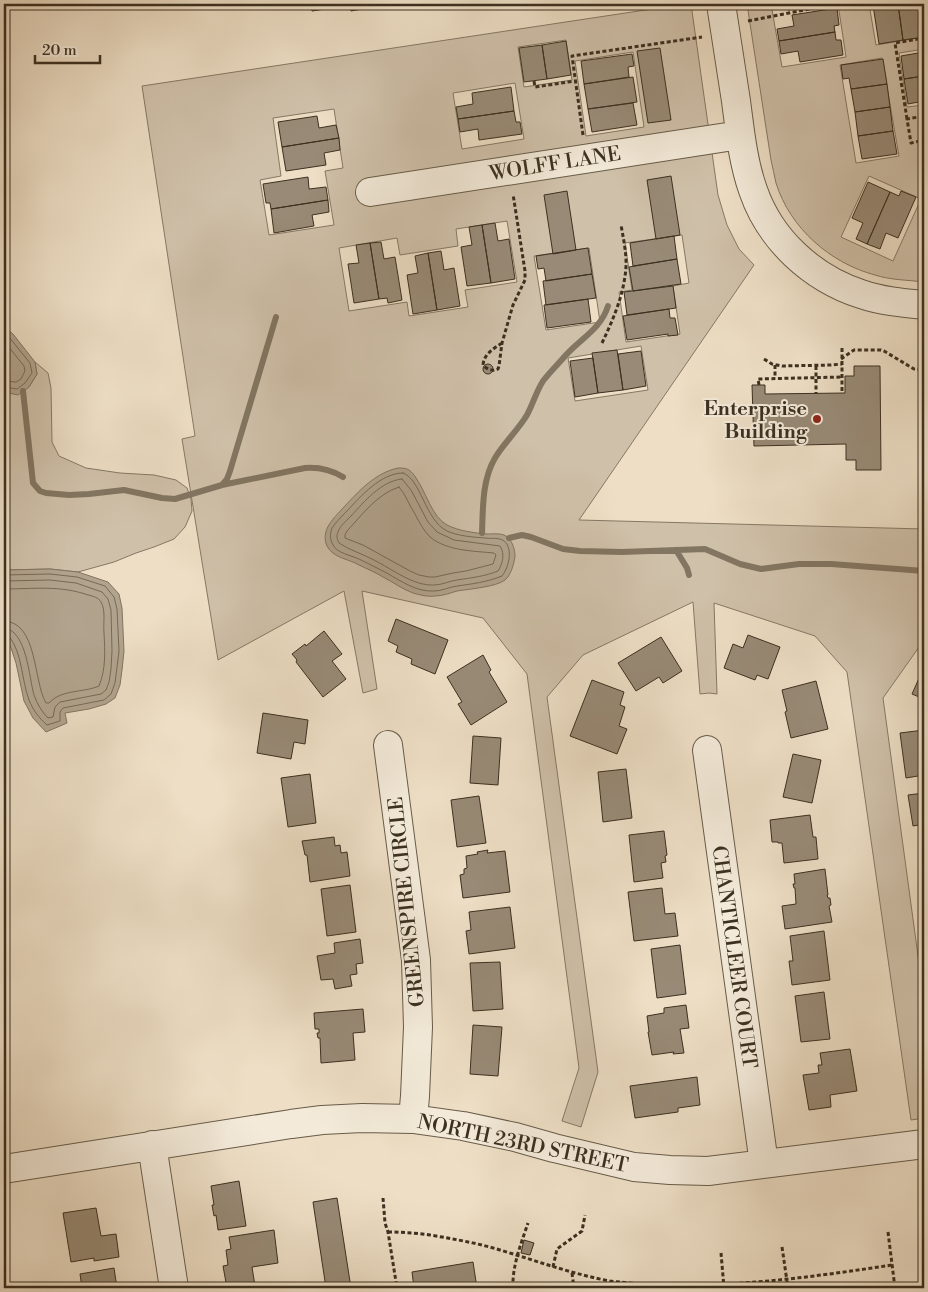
<svg xmlns="http://www.w3.org/2000/svg" width="928" height="1292" viewBox="0 0 928 1292" font-family="'Libre Bodoni',serif">
	<style>
		.green { fill: #cfc0a9; stroke: #867864; fill-rule: evenodd }
		.water { fill: #b1a38d; stroke: #827561 }
		.lines { fill: none; stroke-linecap: round; stroke-linejoin: round }
		.shore { stroke: #766a56; stroke-width: 1 }
		.stream { stroke: #827561; stroke-width: 6 }
		.building { fill: #988a76; stroke: #3c3020 }
		.minor-casing { stroke: #685c49; stroke-width: 30 }
		.path { stroke: #3c3020; stroke-width: 3; stroke-dasharray: 4 2.5; stroke-linecap: butt }
		.minor { stroke: #f3ead9; stroke-width: 28 }
		.poi-dot { fill: #8f2418; stroke: #f3ead9; stroke-width: 2 }
		.labels { text-anchor: middle; stroke-width: 4; stroke-linejoin: round; paint-order: stroke }
		.street-label { font-size: 20px; fill: #3c3020; stroke: #f3ead9 }
		.poi-label { font-size: 20px; font-weight: bold; fill: #3c3020; stroke: #f3ead9; text-anchor: end }
	</style>
	<rect width="100%" height="100%" fill="#eddec5"/>
	<filter id="stains"><feTurbulence type="fractalNoise" baseFrequency=".004" numOctaves="4"/><feColorMatrix values="0 0 0 0 .2 0 0 0 0 .09 0 0 0 0 .02 0 0 0 .5 -.17"/></filter>
	<radialGradient id="worn" r=".72"><stop offset=".6" stop-color="#630" stop-opacity="0"/><stop offset="1" stop-color="#630" stop-opacity=".3"/></radialGradient>
	<path class="green" d="M685 4H691L718 195 727 225 739 249 754 265 579 520 924 529V640L883 698 924 1000V1118L911 1120 847 672 815 636 714 603 717 694 709 693 700 694 693 602 583 655 547 697 598 1072 581 1127 562 1121 579 1068 527 674 483 618 362 591 377 689 363 693 344 591 218 660 182 439 195 436 142 86ZM566 40 572 80 524 87 518 47ZM633 52 644 127 586 136 575 61ZM515 83 524 139 462 149 453 93ZM334 109 343 168 325 171 334 225 269 235 260 180 281 176 273 118ZM507 221 517 282 465 290 468 307 409 316 407 302 349 311 339 248 397 238 400 255 458 246 456 229ZM682 235 689 283 673 286 680 334 626 342 619 292 632 290 625 243ZM589 248 600 322 546 330 534 256ZM641 346 648 390 575 401 568 358Z
		M747 4H771L782 67 846 57 838 4H869L876 45 924 37V49L899 53 907 107 924 105V282C908 280 890 280 875 275 830 263 790 228 776 183 774 175 773 168 771 160ZM882 58 899 156 856 163 840 65ZM869 176 921 199 893 261 841 237Z
		M35 362 48 373 51 388 52 442 59 456 86 468 120 473 154 475 176 480 187 488 191 499 192 511 185 527 174 539 154 547 136 553 114 562 78 572 50 569 4 570V392L18 394 29 387 37 374Z"/>
	<path class="water" d="M4 327 13 334 35 362 37 374 29 387 18 395 4 392Z
		M398 468C402 468 406 468 409 470 412 472 414 475 416 478 426 492 432 517 447 525 459 531 474 533 488 534 494 534 501 533 506 536 512 540 515 549 515 556 514 564 511 575 505 580 496 587 469 589 457 591 450 593 443 596 435 596 428 597 420 595 413 593 402 589 393 582 383 577 375 572 367 569 359 565 349 559 333 558 327 546 320 530 334 518 344 507 359 491 375 473 398 468Z
		M50 569 78 572 108 582 119 594 122 608 124 651 122 670 120 685 115 698 106 704 89 709 65 713 67 723 46 732 33 718 24 701 16 663 11 648 4 637V570Z"/>
	<g class="lines">
		<path class="shore" d="M4 333 9 337 30 363 32 373 25 383 17 389 4 387
			M4 341 24 366 25 371 21 379 16 382 4 381
			M403 473C421 479 425 520 447 531 458 536 472 537 485 538 490 539 499 537 504 541 509 545 510 552 509 559 508 565 506 571 502 576 487 582 472 584 457 586 449 587 442 591 434 591 416 592 401 581 385 572 377 568 369 564 361 560 352 555 336 554 332 543 330 539 330 533 332 528 336 522 342 516 347 511 361 496 381 473 403 473Z
			M402 479 411 490 428 522 437 532 454 540 500 546C505 554 503 563 498 571 486 576 471 578 457 580 449 581 442 585 434 585 413 586 392 569 374 560 363 554 349 550 339 543 337 539 336 536 338 532 340 526 346 521 351 516 364 502 381 481 402 479Z
			M399 487C406 495 409 505 415 514 419 522 424 531 430 537 447 551 474 551 494 553L496 555 493 564 466 571 453 573 435 577H429L419 575 410 571 363 545 345 538V535L347 531C362 515 377 494 399 487Z
			M4 575 50 574 77 577 105 586 114 597 117 609 119 651 115 683 111 694 104 700 63 708 60 712V721L47 725C39 718 33 710 29 700 21 678 23 655 9 636L4 635
			M4 581 50 580 76 583 102 592 108 599 111 610 112 651 111 669 109 682 106 690 101 694 60 702 55 707 53 717 48 718C42 712 37 704 34 695 29 678 27 630 4 628
			M4 589C33 589 60 585 88 595 93 596 99 598 101 602 106 610 103 624 104 633 105 651 106 669 99 686 83 693 62 689 49 703H46C33 681 38 622 4 621"/>
		<path class="stream" d="M23 391 33 483 40 491 46 493 69 495 89 494 124 490 162 498 175 499 222 485 305 468C319 467 330 469 343 477
			M222 485 227 479 230 471 276 317
			M482 533C483 508 482 480 495 458 504 443 518 430 527 415 533 404 536 392 543 381 550 372 559 363 566 355 580 339 601 329 608 306
			M509 538 522 535 531 537 563 549 580 551 622 552 705 549 740 564 761 569 799 564H831L924 571
			M676 550 687 568 689 575"/>
	</g>
	<path class="building" d="M310 4H367V8L351 11 350 5 312 11Z
		M787 4H829L788 10Z
		M881 4H898L903 40 879 44 873 5Z
		M898 4H922L924 17V37L903 40Z
		M837 8 839 25 834 26 835 32 779 41 777 29 794 26 792 15Z
		M835 32 836 40H841L843 55 800 62 798 51 781 54 779 41Z
		M566 41 571 75 547 79 542 45Z
		M542 45 547 79 524 82 519 48Z
		M660 48 671 120 648 123 637 51Z
		M924 52V76L904 79 901 56Z
		M632 54 634 66 628 67 629 77 584 84 581 61Z
		M883 59 887 84 851 89 849 78 843 79 841 65Z
		M924 76V101L908 104 904 79Z
		M633 77 637 102 588 109 584 84Z
		M887 84 890 107 855 112 851 89Z
		M511 87 514 111 458 119 456 107 473 104 472 93Z
		M633 103 637 125 592 132 588 109Z
		M890 107 893 131 858 136 855 112Z
		M514 111 516 122H520L522 134 479 140 478 129 460 132 458 119Z
		M317 116 319 128 336 125 339 138 282 147 278 122Z
		M893 131 897 154 862 159 858 136Z
		M339 138 340 150 324 153 326 165 286 171 282 147Z
		M671 176 680 235 656 239 647 180Z
		M308 177 309 189 326 187 328 200 271 209 270 203H266L263 184Z
		M868 182 890 192 867 244 856 239 863 223 852 218Z
		M567 191 576 250 553 254 544 195Z
		M901 191 916 197 898 238 886 233 880 249 867 244 890 192 899 196Z
		M328 200 329 212 312 215 314 226 274 233 271 209Z
		M495 223 498 241 509 239 515 279 491 283 482 225Z
		M482 225 491 283 467 286 461 247 472 245 469 227Z
		M674 236 677 259 633 266 630 243Z
		M381 242 384 259 395 257 402 300 388 303 387 298 379 299 370 243Z
		M370 243 379 299 354 303 348 264 359 263 356 245Z
		M588 248 592 274 546 281 544 268 538 269 536 256Z
		M441 251 444 270 454 268 460 306 437 310 428 253Z
		M428 253 437 310 413 314 407 275 418 273 415 256Z
		M677 259 681 284 633 291 629 267Z
		M592 274 596 298 546 305 543 281Z
		M673 286 676 308 627 315 624 292Z
		M588 299 591 322 547 328 544 305Z
		M669 309 670 318H675L678 335 668 336V334L627 340 623 316Z
		M617 350 623 390 598 393 592 353Z
		M641 351 646 386 623 390 618 354Z
		M593 358 598 393 575 397 570 361Z
		M483 369a5 5 0 1 1 10 0a5 5 0 1 1-10 0Z
		M854 366H880L881 470H856V460H846V444L754 446 752 385H765V394L845 393V376H854Z
		M396 619 448 640 435 674 411 664 412 659 396 652 398 646 388 641Z
		M324 631 342 654 332 661 346 679 323 697 296 662 297 660 292 654 305 644 306 646Z
		M748 635 780 647 768 679 757 675 755 680 724 668 733 644 743 648Z
		M661 637 682 671 663 683 659 677 636 691 618 663Z
		M483 655 491 670 489 672 507 702 471 725 458 704 462 702 447 677Z
		M924 667V699L912 694Z
		M592 680 624 692 620 705 625 707 619 726 627 729 617 754 570 736Z
		M816 681 828 729 791 738 785 712 787 711 782 690Z
		M263 713 308 720 305 744 294 742 291 759 257 753Z
		M924 730V775L906 778 900 733Z
		M473 736 501 738 498 785 470 783Z
		M793 754 821 760 812 803 783 797Z
		M626 769 632 818 603 822 598 772Z
		M310 774 316 823 288 827 281 778Z
		M924 793V824L913 826 908 795Z
		M479 796 486 843 457 847 451 800Z
		M810 815 813 837H816L818 859 784 863 782 843H778V842H772L770 820Z
		M924 824V858H923L920 840 923 839 921 825Z
		M664 831 667 855 665 856 666 862 661 863 663 878 634 882 629 835Z
		M334 837 335 846 340 845 341 853 347 852 350 876 310 882 307 855H305L302 841Z
		M488 850 487 853 505 851 510 892 463 898 460 875 464 874V869L467 868 466 856 478 854 477 852Z
		M825 869 828 895H827L828 898H830L831 905 829 906 832 922 785 929 782 906 796 904 795 888H794L793 884H795L794 874Z
		M350 885 356 932 327 936 321 889Z
		M662 888 665 914 675 913 678 936 634 941 628 892Z
		M510 907 515 948 469 954 466 931 471 930 469 912Z
		M824 931 830 980 792 985 789 961H793L790 936Z
		M360 939 363 963 356 964 357 974 350 975 352 986 335 989 333 979 321 980 317 956 335 953 334 943Z
		M680 945 686 994 657 998 651 949Z
		M500 962 503 1009 473 1011 470 963Z
		M824 992 830 1039 801 1042 795 996Z
		M686 1005 689 1028 680 1029 684 1053 673 1054 674 1052 652 1055 648 1032H649L647 1016 664 1013V1008Z
		M363 1009 365 1032 353 1033 355 1060 321 1063 320 1038H318L317 1033H319V1029H315L314 1013Z
		M473 1025 502 1027 498 1076 470 1074Z
		M850 1049 857 1091 830 1095 831 1107 809 1110 803 1075 819 1073 818 1065H822L820 1053Z
		M697 1077 700 1105 678 1108V1112L635 1118 630 1086Z
		M239 1181 246 1226 218 1230 216 1215 214 1216 212 1205H214L211 1186Z
		M337 1198 351 1288H326L313 1202Z
		M96 1208 101 1236 116 1234 119 1257 94 1261V1258L71 1262 63 1213Z
		M274 1230 278 1263 252 1267 255 1286 242 1288H227L223 1266 228 1265 226 1250 231 1249 229 1237Z
		M524 1240 534 1243 530 1255 521 1253Z
		M473 1262 477 1288H414L412 1272Z
		M114 1268 117 1288H82L80 1274Z
		M806 1283 807 1288H800L799 1284Z"/>
	<g class="lines">
		<g class="minor-casing">
			<path id="minor" d="M721 4C726 36 731 69 736 101 740 131 743 162 753 190 770 240 812 278 861 294 881 301 903 303 924 305
				M370 192 740 135
				M388 745 416 960 418 1027 415 1096 413 1119
				M707 750 764 1164
				M152 1145 174 1288
				M4 1169 291 1124 322 1120 362 1118 413 1119 463 1126 515 1137 554 1148 634 1167 670 1170 708 1171 924 1144"/>
		</g>
		<path class="path" d="M748 21 835 4
			M534 81 535 87 575 81
			M907 119 895 43 924 38
			M583 135 572 56 702 37
			M920 141 911 143 907 119 924 116
			M502 343C493 349 484 354 483 365 487 369 492 372 498 369L499 366 502 343 513 305 525 280V271L513 194
			M602 343C612 322 622 299 625 276 628 259 624 242 621 225
			M842 348V393
			M764 359 772 364 782 366 831 365 842 364
			M841 359 854 350H881L884 351 914 369 924 370
			M775 365V378
			M816 366V394
			M759 385 758 379 842 377
			M383 1198 385 1223 388 1232 397 1288
			M388 1232C402 1232 416 1233 430 1235 454 1239 477 1243 500 1250 537 1261 572 1274 610 1281 704 1292 799 1279 892 1265
			M888 1232 895 1288
			M782 1247 788 1288
			M721 1253 724 1288
			M553 1267 557 1249 582 1231 585 1215
			M572 1273 574 1288
			M513 1288C512 1266 521 1244 528 1223"/>
		<use href="#minor" class="minor"/>
	</g>
	<circle class="poi-dot" cx="817" cy="419" r="5"/>
	<g class="labels">
		<g class="street-label">
			<text transform="translate(555 163) rotate(-9)" y="7">WOLFF LANE</text>
			<text transform="translate(406 902) rotate(-96)" y="7">GREENSPIRE CIRCLE</text>
			<text transform="translate(735 957) rotate(82)" y="7">CHANTICLEER COURT</text>
			<text transform="translate(523 1143) rotate(12)" y="7">NORTH 23RD STREET</text>
		</g>
		<g class="poi-label">
			<text x="807" y="415">Enterprise<tspan x="807" dy="23">Building</tspan></text>
		</g>
	</g>
	<rect width="928" height="1292" fill="none" stroke="#eddec5" stroke-width="20"/>
	<rect x="5" y="5" width="918" height="1282" fill="none" stroke="#3c3020" stroke-width="2.5"/>
	<rect x="10" y="10" width="908" height="1272" fill="none" stroke="#3c3020"/>
	<path d="M35 55v8h65v-8" fill="none" stroke="#3c3020" stroke-width="2.5"/>
	<text x="42" y="55" font-size="15" fill="#3c3020" stroke="#f3ead9" stroke-width="4" paint-order="stroke">20 m</text>
	<rect width="100%" height="100%" filter="url(#stains)"/>
	<rect width="100%" height="100%" fill="url(#worn)"/>
</svg>
